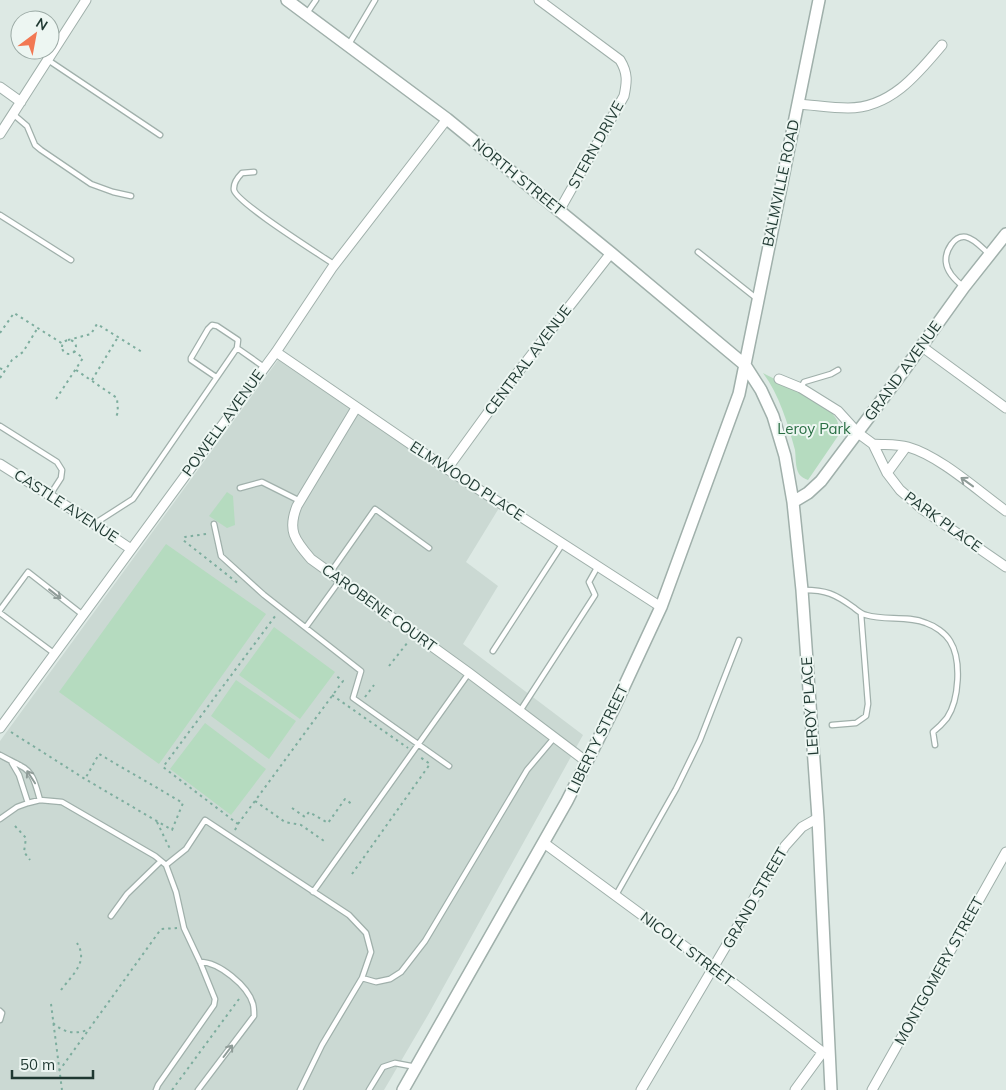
<svg xmlns="http://www.w3.org/2000/svg" width="1006" height="1090" viewBox="0 0 1006 1090" font-family="Mulish,sans-serif">
	<style>
		.built { fill: #cbd9d3 }
		.green { fill: #b5dbbf }
		.lines { fill: none; stroke-linecap: round; stroke-linejoin: round }
		.service-casing { stroke: #a0b0ab; stroke-width: 7 }
		.minor-casing { stroke: #a0b0ab; stroke-width: 11 }
		.tertiary-casing { stroke: #a0b0ab; stroke-width: 14 }
		.path { stroke: #7dad9e; stroke-width: 2; stroke-dasharray: 2.5 4; stroke-linecap: butt }
		.service { stroke: #fff; stroke-width: 4.5 }
		.minor { stroke: #fff; stroke-width: 9 }
		.tertiary { stroke: #fff; stroke-width: 11 }
		.oneway { stroke: #8f9c98 }
		.labels { text-anchor: middle; stroke-width: 4; stroke-linejoin: round; paint-order: stroke }
		.street-label { font-size: 15px; fill: #1f3831; stroke: #edf6f2 }
		.park-label { font-size: 15px; fill: #2a6f44; stroke: #edf6f2 }
	</style>
	<rect width="100%" height="100%" fill="#dde9e4"/>
	<path class="built" d="M278 360 499 508 466 562 498 586 463 644 583 735 428 1015 384 1090H0V741Z"/>
	<path class="green" d="M763 373C781 383 825 401 835 417 839 422 839 429 838 436L808 480C805 479 801 477 799 474 795 467 796 457 795 450 788 424 779 394 763 373Z
		M227 492 233 496 235 525 227 528 209 516Z
		M166 544 266 614 159 764 59 692Z
		M274 627 335 672 300 719 239 675Z
		M236 680 296 721 269 759 211 716Z
		M205 723 266 769 231 815 170 769Z"/>
	<g class="lines">
		<g class="service-casing">
			<path id="service" d="M307 13 316 0
				M349 44 375 0
				M48 60 160 135
				M13 114 27 126 35 145 41 150 91 184 113 192 131 196
				M254 172 242 173C237 178 233 183 234 190 237 203 319 254 335 265
				M0 215 71 260
				M698 252 756 298
				M964 287C956 281 947 272 946 262 945 251 954 235 966 237 975 239 982 248 989 254
				M216 377 191 360V358L208 329 212 325 217 326 238 340 237 348
				M801 388 804 382 831 374 838 370
				M0 426 57 462 62 470 61 478 50 495
				M240 488 262 482 300 501
				M94 524 133 499 237 348 264 367
				M214 524 221 556 264 595 361 671 353 698 449 766
				M330 573 375 509 429 548
				M804 590C826 590 835 594 853 607 857 610 861 614 866 615 885 621 907 615 926 623 935 626 945 633 950 641 962 660 959 700 947 718 943 723 938 728 933 732L935 745
				M0 610 28 572 83 615
				M0 613 55 654
				M306 627 340 580
				M493 651 563 543
				M520 711 595 595 589 582 598 566
				M832 725 856 723 866 716 868 704 861 614
				M0 755C7 759 14 762 21 766 34 772 36 787 40 800
				M12 763 19 775 28 803
				M0 819 17 807 28 803 40 800 62 802 155 856 166 865 176 892 184 928 200 962 215 999 214 1005 158 1085 156 1090
				M166 865 186 849 205 820 349 915 366 933 371 952 362 978 322 1045 300 1090
				M313 892 469 673
				M616 895 676 789 700 740 739 640
				M111 916 127 894 161 861
				M362 978 376 982 390 979 401 972 425 941 527 770 554 738
				M0 1011 2 1013 0 1020
				M198 1090 254 1016C254 1013 254 1008 253 1004 248 986 219 962 200 962
				M369 1090 383 1067 395 1063 416 1067"/>
		</g>
		<g class="minor-casing">
			<path id="minor" d="M539 0 620 60C628 73 627 82 624 96L559 211
				M0 87 21 102
				M798 104C814 105 831 108 848 108 890 108 917 75 942 45
				M0 134 86 0
				M921 346 1006 408
				M276 352 447 469 661 607
				M779 379 801 388 838 411 858 433 873 444 887 473 900 490 922 509 1006 567
				M356 408 297 506C287 531 295 540 311 559L469 673 587 762
				M873 444C884 445 897 444 908 447 940 456 978 491 1006 511
				M0 464 79 514 131 549
				M447 469 511 381 611 253
				M887 473 906 447
				M0 728 276 352 332 268 447 119
				M544 843 714 968 829 1057
				M641 1090 785 846 802 827 818 818
				M795 1090 822 1053
				M872 1090 1006 852"/>
		</g>
		<g class="tertiary-casing">
			<path id="tertiary" d="M287 0 447 119 611 253 745 365 761 390 773 416 785 456 793 502 802 590 818 818 831 1090
				M793 502 808 493 821 481 905 369 964 287 1006 234
				M403 1090 567 801 614 708 661 607 739 394 819 0"/>
		</g>
		<path class="path" d="M0 333 14 313 63 344
			M68 340 91 334 97 324 142 352
			M62 347a7 7 0 1 1 14 0a7 7 0 1 1-14 0Z
			M0 368 5 371
			M76 370 117 398 118 412 116 417
			M0 378 12 360 23 352 37 329
			M92 380 118 337
			M56 399 83 358 74 351
			M206 534 185 537 183 540 239 584
			M389 666 408 642
			M332 695 408 748
			M365 697 374 685
			M11 732 85 779 172 830 183 803 99 754 85 779
			M255 801 285 822 301 825 327 843
			M292 808 305 817 309 812 328 823 345 799 353 805
			M157 822 170 849
			M238 824 343 681 335 675
			M15 826 26 838 24 852 30 860
			M235 830 238 824 163 767 276 615
			M352 874 430 764 420 757
			M61 990C72 975 89 962 77 943
			M51 1004 62 1090
			M53 1023C63 1032 74 1035 87 1030
			M59 1071 161 929 177 928
			M172 1090 239 999"/>
		<use href="#service" class="service"/>
		<use href="#minor" class="minor"/>
		<use href="#tertiary" class="tertiary"/>
	</g>
	<defs><path id="oneway-shaft" d="M-6 0H5M1.5-3L5.5 0L1.5 3" fill="none" stroke-width="1.6" stroke-linecap="round" stroke-linejoin="round" transform="scale(1.25)"/></defs>
	<g class="oneway">
		<use href="#oneway-shaft" transform="translate(967 482) rotate(-144)"/>
		<use href="#oneway-shaft" transform="translate(55 594) rotate(38)"/>
		<use href="#oneway-shaft" transform="translate(31 777) rotate(-123)"/>
		<use href="#oneway-shaft" transform="translate(228 1051) rotate(-53)"/>
	</g>
	<g class="labels">
		<g class="street-label">
			<text transform="translate(596 145) rotate(-61)" y="5">STERN DRIVE</text>
			<text transform="translate(518 177) rotate(39)" y="5">NORTH STREET</text>
			<text transform="translate(781 183) rotate(-78)" y="5">BALMVILLE ROAD</text>
			<text transform="translate(528 360) rotate(-53)" y="5">CENTRAL AVENUE</text>
			<text transform="translate(903 371) rotate(-54)" y="5">GRAND AVENUE</text>
			<text transform="translate(223 423) rotate(-54)" y="5">POWELL AVENUE</text>
			<text transform="translate(467 481) rotate(33)" y="5">ELMWOOD PLACE</text>
			<text transform="translate(66 506) rotate(33)" y="5">CASTLE AVENUE</text>
			<text transform="translate(943 522) rotate(36)" y="5">PARK PLACE</text>
			<text transform="translate(379 608) rotate(36)" y="5">CAROBENE COURT</text>
			<text transform="translate(810 706) rotate(-94)" y="5">LEROY PLACE</text>
			<text transform="translate(598 739) rotate(-64)" y="5">LIBERTY STREET</text>
			<text transform="translate(755 898) rotate(-60)" y="5">GRAND STREET</text>
			<text transform="translate(687 949) rotate(37)" y="5">NICOLL STREET</text>
			<text transform="translate(939 971) rotate(-61)" y="5">MONTGOMERY STREET</text>
		</g>
		<g class="park-label">
			<text x="814" y="434">Leroy Park</text>
		</g>
	</g>
	<g transform="translate(35 35) rotate(32)"><circle r="24" fill="#edf6f2" stroke="#9baaa5"/>
	<path d="M0-4L9 19L0 12L-9 19Z" fill="#f27853"/>
	<text y="-8" font-size="14" font-weight="bold" text-anchor="middle" fill="#1f3831">N</text>
	</g>
	<path d="M12 1070v8h81v-8" fill="none" stroke="#1f3831" stroke-width="2.5"/>
	<text x="20" y="1070" font-size="15" fill="#1f3831" stroke="#edf6f2" stroke-width="4" paint-order="stroke">50 m</text>
</svg>
